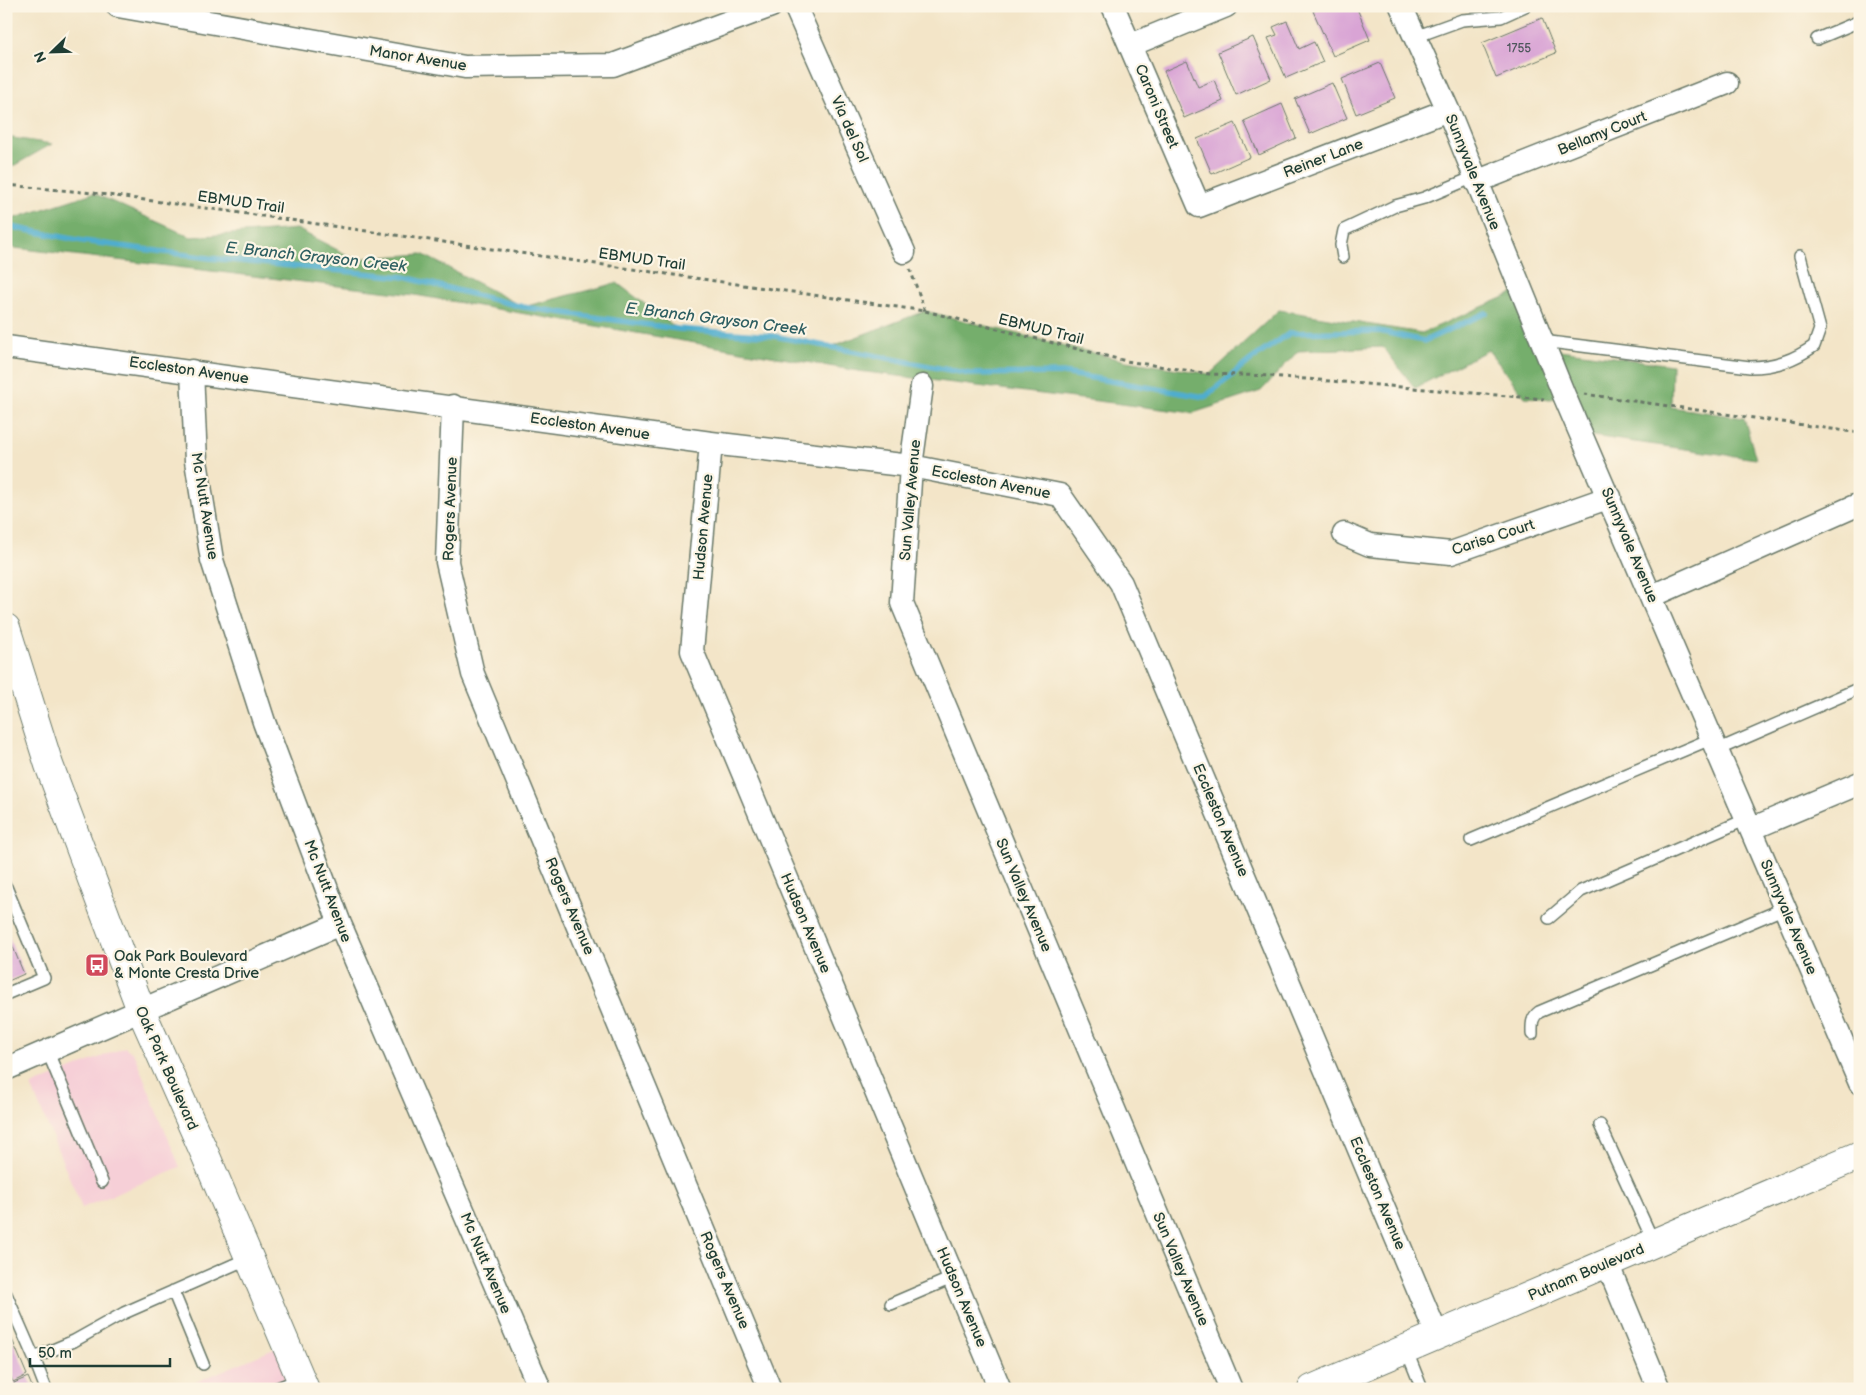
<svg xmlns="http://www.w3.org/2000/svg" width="1866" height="1395" viewBox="0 0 1866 1395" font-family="'Balsamiq Sans',sans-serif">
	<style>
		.built { fill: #f6cfd7 }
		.forest { fill: #74ae6c; stroke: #4a7650 }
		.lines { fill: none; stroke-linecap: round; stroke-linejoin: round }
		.stream { stroke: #50adce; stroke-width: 5.5 }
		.building { fill: #d9a4d5 }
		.service-casing { stroke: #697868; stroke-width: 14 }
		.minor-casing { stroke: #697868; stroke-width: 25 }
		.tertiary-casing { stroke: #697868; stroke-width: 30 }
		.path { stroke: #697868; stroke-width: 3; stroke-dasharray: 4 4; stroke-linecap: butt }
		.service { stroke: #fff; stroke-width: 11 }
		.minor { stroke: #fff; stroke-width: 22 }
		.tertiary { stroke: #fff; stroke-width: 28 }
		.labels { text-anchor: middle; stroke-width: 4.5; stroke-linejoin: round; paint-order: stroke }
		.number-label { font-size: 12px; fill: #4e575c }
		.street-label { font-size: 15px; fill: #1f3d34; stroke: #fcf5e5 }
		.poi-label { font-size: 15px; fill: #1f3d34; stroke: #fcf5e5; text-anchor: start }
		.water-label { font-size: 16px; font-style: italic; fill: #2e5f62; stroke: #fcf5e5 }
	</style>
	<rect width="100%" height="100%" fill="#fcf5e5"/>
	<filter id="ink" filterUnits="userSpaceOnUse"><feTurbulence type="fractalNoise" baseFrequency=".02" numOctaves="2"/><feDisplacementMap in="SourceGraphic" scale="10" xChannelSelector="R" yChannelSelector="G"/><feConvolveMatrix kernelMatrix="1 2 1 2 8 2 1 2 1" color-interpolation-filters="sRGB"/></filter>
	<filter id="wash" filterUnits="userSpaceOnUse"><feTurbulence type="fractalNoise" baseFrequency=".0096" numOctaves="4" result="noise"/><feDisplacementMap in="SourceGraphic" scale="20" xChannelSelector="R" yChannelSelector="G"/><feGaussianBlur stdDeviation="1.12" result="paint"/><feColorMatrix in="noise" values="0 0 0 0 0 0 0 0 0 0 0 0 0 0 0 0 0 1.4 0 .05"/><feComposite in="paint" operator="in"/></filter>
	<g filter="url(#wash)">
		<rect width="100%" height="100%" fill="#f3e5c8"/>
		<path class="built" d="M125 1047 134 1054 180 1167 82 1208 31 1086Z
			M286 1344 305 1389H179Z"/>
		<path class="forest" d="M6 137 52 144 6 170Z
			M93 193 191 237 297 229 355 259 422 254 523 307 617 283 678 329 774 336 830 347 925 311 1126 361 1210 374 1279 310 1422 333 1521 290 1545 348 1672 365 1671 407 1744 418 1756 459 1585 435 1565 395 1551 399 1525 397 1488 350 1415 388 1383 347 1298 351 1261 391 1193 413 858 371 415 295 6 247V221Z"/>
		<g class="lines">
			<path class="stream" d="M6 226 83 241 209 258 404 277 523 307 678 329 774 336 970 374 1063 373 1205 397 1252 359 1290 333 1379 331 1424 341 1486 313"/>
		</g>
		<g id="blocks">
			<path class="building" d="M1139 6H1153L1141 11Z
				M1324 6H1356L1370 40 1333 56 1313 11Z
				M1542 18 1556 53 1496 78 1482 43Z
				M1287 21 1299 49 1314 42 1323 62 1286 78 1268 38 1277 35 1273 27Z
				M1253 37 1271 79 1236 95 1218 52Z
				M1187 61 1198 87 1214 80 1223 101 1184 118 1164 71Z
				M1380 63 1395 98 1356 114 1342 79Z
				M1332 83 1347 118 1310 134 1295 99Z
				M1282 104 1296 138 1259 155 1244 121Z
				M1235 123 1250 157 1212 174 1197 139Z
				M6 930 24 974 6 982Z
				M6 1325 27 1375 13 1382 6 1366Z
				M28 1377 33 1389H16L14 1383Z"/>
		</g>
	</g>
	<g filter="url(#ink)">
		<use href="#blocks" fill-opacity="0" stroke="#697868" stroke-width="1"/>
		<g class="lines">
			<g class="service-casing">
				<path id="service" d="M1415 37 1462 20 1501 17 1525 6
					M1817 39 1860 21
					M1343 257 1341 245 1344 230 1395 206 1424 198 1474 177
					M1542 341 1750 367C1775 367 1794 360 1814 346L1820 329 1800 256
					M1717 750 1860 688
					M1471 840 1713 738
					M6 887 44 978 6 994
					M1549 918 1581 891 1747 819
					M1532 1034C1532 1025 1531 1018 1539 1012L1785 908
					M47 1050 102 1182
					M1600 1125 1654 1243
					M173 1291 203 1364
					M6 1294 34 1358 74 1341 124 1313 249 1258
					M891 1304 954 1277
					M1406 1349 1422 1389
					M34 1358 46 1389
					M275 1389 300 1379"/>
			</g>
			<g class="minor-casing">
				<path id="minor" d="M118 6 465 67 613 65 771 6
					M795 6 904 252
					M1113 6 1199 206 1448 110
					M1401 6 1448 110 1564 395 1860 1083
					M1131 45 1226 6
					M1476 182 1727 83
					M6 347 711 443 911 466 1060 495 1121 583 1437 1335
					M192 371 196 461 212 560 264 722 340 924 540 1389
					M922 386 911 466 902 603 1231 1389
					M453 406 447 562 473 674 770 1389
					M711 443 692 651 1000 1389
					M1344 534 1370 545 1451 553 1610 497
					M1652 596 1855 506
					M1751 829 1860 783
					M6 1069 340 924
					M1607 1263 1659 1389"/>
			</g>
			<g class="tertiary-casing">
				<path id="tertiary" d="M6 628 49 765 141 1010 205 1154 305 1389
					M1312 1389 1860 1155"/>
			</g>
			<path class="path" d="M6 185 93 193 220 210 925 311 1126 361 1210 374 1270 376 1544 399
				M910 269 925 311
				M1584 394 1860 433"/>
			<use href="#service" class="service"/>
			<use href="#minor" class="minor"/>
			<use href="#tertiary" class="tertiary"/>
		</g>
	</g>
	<defs>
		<g id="bus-square" transform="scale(1.25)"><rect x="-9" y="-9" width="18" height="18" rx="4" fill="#d1495b" stroke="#fcf5e5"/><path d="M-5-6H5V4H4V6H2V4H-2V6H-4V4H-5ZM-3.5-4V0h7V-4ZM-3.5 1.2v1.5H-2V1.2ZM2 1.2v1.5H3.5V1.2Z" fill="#fff"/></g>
	</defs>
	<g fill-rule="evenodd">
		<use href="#bus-square" x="97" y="965"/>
	</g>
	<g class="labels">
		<g class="number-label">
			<text x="1519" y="52">1755</text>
		</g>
		<g class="street-label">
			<text transform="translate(418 58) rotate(9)" y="5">Manor Avenue</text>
			<text transform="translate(1157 106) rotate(67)" y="5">Caroni Street</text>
			<text transform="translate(850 129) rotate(66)" y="5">Via del Sol</text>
			<text transform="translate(1602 133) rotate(-22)" y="5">Bellamy Court</text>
			<text transform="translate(1323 158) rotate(-21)" y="5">Reiner Lane</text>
			<text transform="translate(1473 172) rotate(68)" y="5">Sunnyvale Avenue</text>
			<text transform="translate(241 202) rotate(8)" y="5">EBMUD Trail</text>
			<text transform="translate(642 259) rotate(8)" y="5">EBMUD Trail</text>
			<text transform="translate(1041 329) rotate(14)" y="5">EBMUD Trail</text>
			<text transform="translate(189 370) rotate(8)" y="5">Eccleston Avenue</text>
			<text transform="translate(590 426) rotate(8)" y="5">Eccleston Avenue</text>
			<text transform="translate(991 482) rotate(11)" y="5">Eccleston Avenue</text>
			<text transform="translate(910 500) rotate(-85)" y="5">Sun Valley Avenue</text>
			<text transform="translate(205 506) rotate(81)" y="5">Mc Nutt Avenue</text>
			<text transform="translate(450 509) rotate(-88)" y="5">Rogers Avenue</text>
			<text transform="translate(703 527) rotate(-85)" y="5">Hudson Avenue</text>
			<text transform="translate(1493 537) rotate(-18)" y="5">Carisa Court</text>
			<text transform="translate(1630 545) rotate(67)" y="5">Sunnyvale Avenue</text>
			<text transform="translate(1221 820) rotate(67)" y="5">Eccleston Avenue</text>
			<text transform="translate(328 891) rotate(69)" y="5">Mc Nutt Avenue</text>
			<text transform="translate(1024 895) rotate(67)" y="5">Sun Valley Avenue</text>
			<text transform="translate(570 906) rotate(67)" y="5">Rogers Avenue</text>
			<text transform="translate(1789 917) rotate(67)" y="5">Sunnyvale Avenue</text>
			<text transform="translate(806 923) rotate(67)" y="5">Hudson Avenue</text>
			<text transform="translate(167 1068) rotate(66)" y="5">Oak Park Boulevard</text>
			<text transform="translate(1378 1193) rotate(67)" y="5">Eccleston Avenue</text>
			<text transform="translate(486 1263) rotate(67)" y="5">Mc Nutt Avenue</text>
			<text transform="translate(1181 1269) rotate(67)" y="5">Sun Valley Avenue</text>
			<text transform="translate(1586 1272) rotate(-23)" y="5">Putnam Boulevard</text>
			<text transform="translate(725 1280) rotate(67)" y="5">Rogers Avenue</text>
			<text transform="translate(962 1297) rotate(67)" y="5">Hudson Avenue</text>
		</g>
		<g class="poi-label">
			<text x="114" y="961">Oak Park Boulevard<tspan x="114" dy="17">&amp; Monte Cresta Drive</tspan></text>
		</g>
		<g class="water-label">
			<text transform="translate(316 256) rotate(6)" y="6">E. Branch Grayson Creek</text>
			<text transform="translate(716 318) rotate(7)" y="6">E. Branch Grayson Creek</text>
		</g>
	</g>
	<rect width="1866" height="1395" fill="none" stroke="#fcf5e5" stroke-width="25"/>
	<g transform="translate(52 52) rotate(247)" stroke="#fcf5e5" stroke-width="4" paint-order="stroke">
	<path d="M0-4L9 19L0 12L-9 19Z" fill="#1f3d34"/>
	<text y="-8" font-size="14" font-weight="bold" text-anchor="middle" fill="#1f3d34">N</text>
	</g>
	<path d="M30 1358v8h140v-8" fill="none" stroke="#1f3d34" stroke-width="2.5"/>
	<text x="38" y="1358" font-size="15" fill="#1f3d34" stroke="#fcf5e5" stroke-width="4" paint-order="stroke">50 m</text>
</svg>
